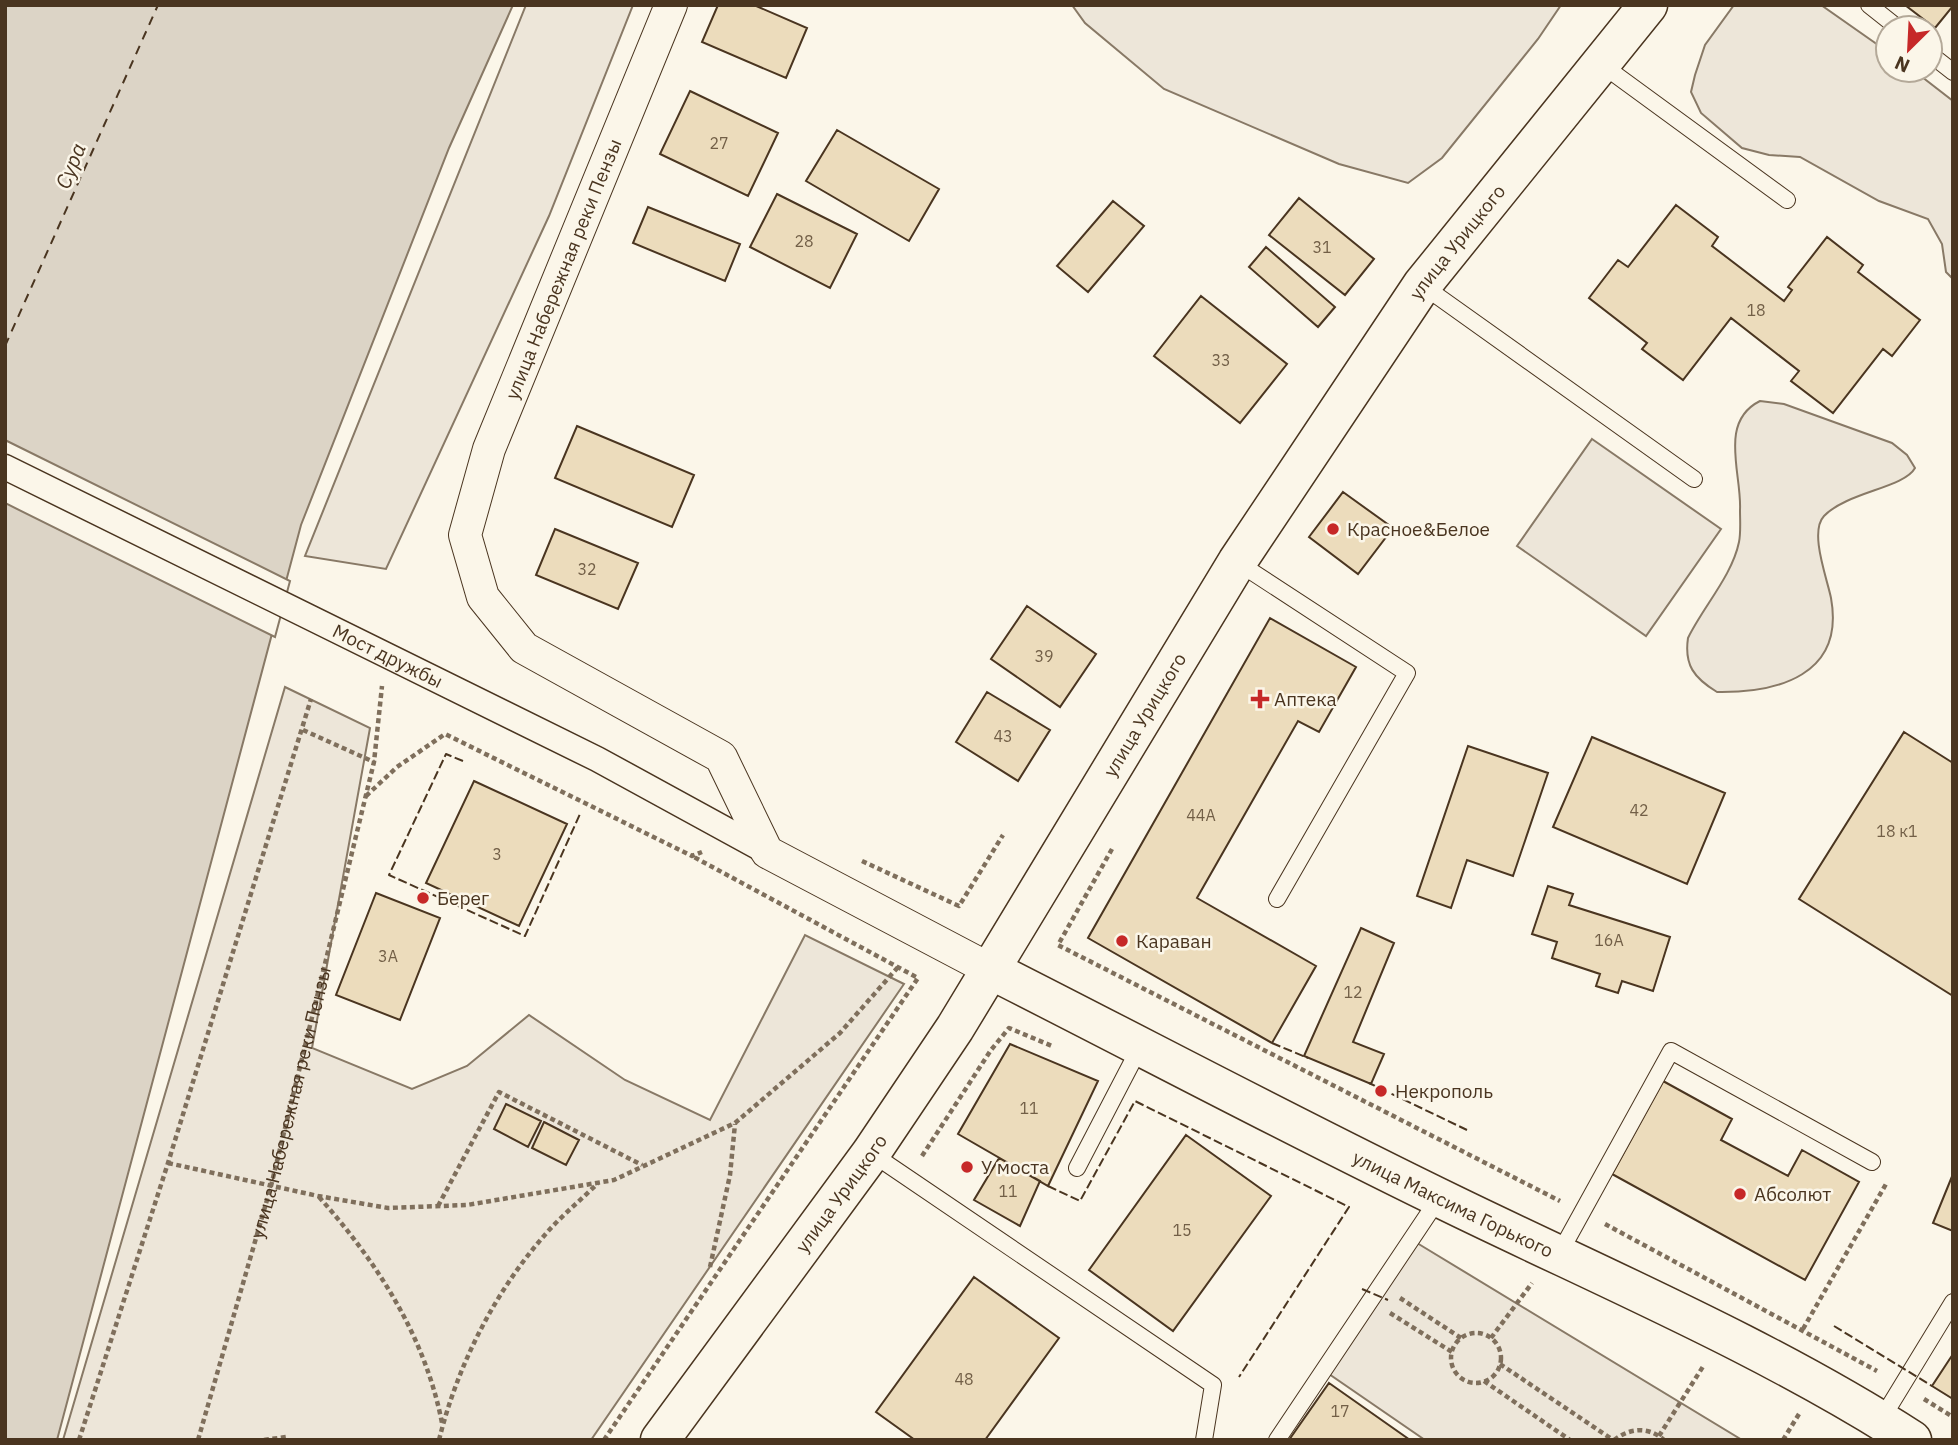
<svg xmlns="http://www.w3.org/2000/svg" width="1958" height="1445" viewBox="0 0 1958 1445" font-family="'IBM Plex Sans',sans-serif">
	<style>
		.green { fill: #ede6d9; stroke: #887966; stroke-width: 2 }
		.water { fill: #dcd4c6; stroke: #887966; stroke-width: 2 }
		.pier { fill: #fbf6e9; stroke: #887966; stroke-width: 2 }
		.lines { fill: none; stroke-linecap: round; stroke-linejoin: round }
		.ferry { stroke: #4a3520; stroke-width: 2; stroke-dasharray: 9 7; stroke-linecap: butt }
		.building { fill: #ecdcbc; stroke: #4a3520; stroke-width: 2 }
		.service-casing { stroke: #4a3520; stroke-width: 18 }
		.pedestrian-casing { stroke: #4a3520; stroke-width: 27 }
		.minor-casing { stroke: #4a3520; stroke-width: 34 }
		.secondary-casing { stroke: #4a3520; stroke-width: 41 }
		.primary-casing { stroke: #4a3520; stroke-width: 41 }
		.path { stroke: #7f6f5c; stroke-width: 4.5; stroke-dasharray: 5 3.5; stroke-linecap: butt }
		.service { stroke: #fbf6e9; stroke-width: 16 }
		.pedestrian { stroke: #fbf6e9; stroke-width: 24 }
		.minor { stroke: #fbf6e9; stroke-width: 32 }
		.secondary { stroke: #fbf6e9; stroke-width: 38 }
		.primary { stroke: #fbf6e9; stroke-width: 38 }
		.fence { stroke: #4a3520; stroke-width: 2; stroke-dasharray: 9 3.5; stroke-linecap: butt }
		.poi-dot { fill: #c62828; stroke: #fbf6e9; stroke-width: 2.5 }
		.labels { text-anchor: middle; stroke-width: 5; stroke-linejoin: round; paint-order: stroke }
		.number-label { font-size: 16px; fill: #725f47 }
		.street-label { font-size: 19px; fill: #4a3520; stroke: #fbf6e9 }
		.poi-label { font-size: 19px; fill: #4a3520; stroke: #fbf6e9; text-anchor: start }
		.water-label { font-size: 21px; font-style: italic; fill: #4a3520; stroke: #fbf6e9 }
	</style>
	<rect width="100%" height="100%" fill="#fbf6e9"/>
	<path class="green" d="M526 5H633L549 216 386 569 305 556Z
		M1072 5H1561L1538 39 1442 158 1408 183 1339 164 1164 89 1085 23Z
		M1734 5H1821L1888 52V70H1913L1953 101V279L1946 272 1942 244 1928 219 1879 201 1800 157 1769 155 1742 148 1701 113 1691 92 1695 75 1705 45Z
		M1760 401 1784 404 1892 443 1907 455 1915 468C1904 488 1847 492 1824 516 1809 532 1827 578 1831 598 1845 675 1778 693 1717 692 1694 678 1684 665 1688 638 1703 607 1732 576 1739 542 1741 532 1740 520 1740 510 1742 474 1718 422 1760 401Z
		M1592 439 1721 529 1646 636 1517 546Z
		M285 687 370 728 312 1048 412 1089 467 1066 529 1015 625 1080 710 1120 805 935 904 984 591 1440H63Z
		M1417 1243 1742 1440H1425L1329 1374Z"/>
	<path class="water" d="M5 5H513L449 148 301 525 57 1440H5Z"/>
	<path class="pier" d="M5 440 290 581 275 637 5 503Z"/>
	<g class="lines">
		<path class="ferry" d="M5 346 158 5"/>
	</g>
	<path class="building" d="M718 5H754L807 28 786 78 702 42Z
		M1905 5H1953V6L1935 28Z
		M690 91 778 133 748 196 660 154Z
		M837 130 939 189 909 241 806 181Z
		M777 194 857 234 830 288 750 247Z
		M1299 198 1374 259 1345 295 1269 235Z
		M1113 201 1144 226 1088 292 1057 266Z
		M1676 205 1718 237 1712 246 1784 301 1792 290 1788 287 1827 237 1863 265 1858 272 1920 320 1892 356 1883 349 1833 413 1791 381 1799 371 1731 318 1683 380 1642 349 1647 343 1589 298 1618 260 1628 267Z
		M648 207 740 244 725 281 633 243Z
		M1266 247 1335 307 1318 327 1249 267Z
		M1201 296 1287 364 1240 423 1154 356Z
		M577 426 694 475 672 527 555 478Z
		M1343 492 1393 528 1358 574 1309 537Z
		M555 529 638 563 618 609 536 575Z
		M1027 606 1096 654 1060 707 991 659Z
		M1270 618 1356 667 1319 732 1298 721 1197 898 1316 966 1272 1043 1088 938Z
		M987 692 1050 730 1018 781 956 742Z
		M1904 732 1953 763V996L1799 899Z
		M1592 737 1725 793 1687 884 1553 827Z
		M1468 746 1548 773 1513 876 1467 860 1451 908 1417 896Z
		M474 781 567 824 519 926 426 883Z
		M1548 886 1573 894 1569 905 1670 937 1653 991 1622 981 1618 993 1596 986 1600 974 1552 958 1557 942 1532 934Z
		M376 893 440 918 400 1020 336 995Z
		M1361 928 1394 943 1353 1042 1384 1054 1371 1084 1304 1056Z
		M1010 1044 1098 1081 1048 1186 958 1134Z
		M1663 1081 1732 1119 1721 1140 1788 1176 1802 1150 1859 1182 1805 1280 1612 1174Z
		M506 1104 541 1121 528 1147 494 1129Z
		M544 1122 579 1140 566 1165 532 1148Z
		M1186 1135 1271 1196 1173 1331 1089 1270Z
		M999 1158 1040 1181 1020 1226 974 1200Z
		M1953 1174V1231L1933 1223Z
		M974 1277 1059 1338 985 1440H915L876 1412Z
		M1953 1354V1399L1932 1386Z
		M1329 1383 1410 1440H1289Z"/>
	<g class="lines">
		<g class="service-casing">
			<path id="service" d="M1869 5 1898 28
				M1930 54 1953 72
				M1601 64 1787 200
				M1422 285 1694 479
				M1237 562 1407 673 1277 899
				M871 1153 1213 1385 1204 1440
				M1077 1168 1140 1047
				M1558 1256 1671 1051 1872 1162
				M1881 1420 1953 1302
				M1277 1440 1439 1198"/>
		</g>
		<g class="pedestrian-casing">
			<g id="pedestrian">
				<path id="s2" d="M5 467 597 759 767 852"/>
			</g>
		</g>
		<g class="minor-casing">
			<path id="minor" d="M671 5 489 449 465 535 483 597 524 648 721 757 767 852 991 970"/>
		</g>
		<g class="secondary-casing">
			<g id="secondary">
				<path id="s3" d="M991 970C1145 1048 1297 1129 1452 1204 1606 1279 1767 1347 1912 1440"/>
			</g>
		</g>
		<g class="primary-casing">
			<g id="primary">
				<path id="s4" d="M660 1440 871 1153 955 1028 1237 562 1422 285 1648 5"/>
			</g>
		</g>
		<g class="path">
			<path d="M303 730 374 762"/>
			<path d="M366 796 397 767 445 734 692 856 702 852"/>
			<path d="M1112 849 1058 945 1560 1201"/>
			<path d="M862 861 959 906 1003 835"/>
			<path d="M922 1156 991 1050 1009 1028 1052 1046"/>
			<path d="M168 1163 318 1196 388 1208 467 1205 614 1180 735 1123 840 1033 898 967"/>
			<path d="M319 1197C377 1262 425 1336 442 1423"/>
			<path d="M438 1206 499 1092 642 1165"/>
			<path d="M1605 1224 1877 1371"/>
			<path d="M710 1267 730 1175 735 1124"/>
			<path d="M1400 1298 1461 1338"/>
			<path d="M1390 1313 1452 1352"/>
			<path d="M1803 1329 1886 1184"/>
			<circle cx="1476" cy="1358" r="25"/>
			<path d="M1491 1338 1532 1283"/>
			<path d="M1500 1364 1613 1440"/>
			<path d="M1484 1381 1570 1440"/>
			<path d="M1924 1399 1953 1417"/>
			<path d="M1659 1436 1704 1365"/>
			<path d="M79 1440 168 1163 311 699"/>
			<path id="s1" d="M198 1440 271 1186 374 762 382 686"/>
			<path d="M264 1440 286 1437"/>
			<path d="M439 1440C458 1363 497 1287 551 1228 566 1212 583 1198 598 1183"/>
			<path d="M604 1440 918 978 692 856"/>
			<path d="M1614 1440C1630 1428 1648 1426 1664 1440"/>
			<path d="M1783 1440 1799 1414"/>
		</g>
		<use href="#service" class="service"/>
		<use href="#pedestrian" class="pedestrian"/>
		<use href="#minor" class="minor"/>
		<use href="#secondary" class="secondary"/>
		<use href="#primary" class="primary"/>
		<path class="fence" d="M463 761 446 754 389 875 525 936 580 814
			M1272 1043 1308 1058
			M1369 1083 1467 1130
			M1048 1186 1080 1201 1135 1101 1349 1207 1239 1377
			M1362 1289 1388 1300
			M1834 1326 1932 1386"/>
	</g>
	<g class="poi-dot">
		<circle cx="1333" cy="529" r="7"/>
		<path d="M1256.5 688.5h7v7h7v7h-7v7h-7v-7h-7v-7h7z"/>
		<circle cx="423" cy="898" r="7"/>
		<circle cx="1122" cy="941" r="7"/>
		<circle cx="1381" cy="1091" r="7"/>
		<circle cx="967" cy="1167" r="7"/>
		<circle cx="1740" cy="1194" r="7"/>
	</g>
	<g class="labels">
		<g class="number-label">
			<text x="719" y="149">27</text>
			<text x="804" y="247">28</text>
			<text x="1322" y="253">31</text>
			<text x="1756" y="316">18</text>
			<text x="1221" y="366">33</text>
			<text x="587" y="575">32</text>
			<text x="1044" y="662">39</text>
			<text x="1003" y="742">43</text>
			<text x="1639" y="816">42</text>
			<text x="1201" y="821">44А</text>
			<text x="1897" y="837">18 к1</text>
			<text x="497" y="860">3</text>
			<text x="1609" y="946">16А</text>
			<text x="388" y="962">3А</text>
			<text x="1353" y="998">12</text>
			<text x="1029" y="1114">11</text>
			<text x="1008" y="1197">11</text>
			<text x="1182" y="1236">15</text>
			<text x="964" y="1385">48</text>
			<text x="1340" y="1417">17</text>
		</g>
		<g class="street-label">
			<text dy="7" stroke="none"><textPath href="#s4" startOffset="1440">улица Урицкого</textPath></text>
			<text transform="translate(563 269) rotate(-68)" y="7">улица Набережная реки Пензы</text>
			<text dy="7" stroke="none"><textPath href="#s2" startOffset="427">Мост дружбы</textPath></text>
			<text dy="7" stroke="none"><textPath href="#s4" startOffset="873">улица Урицкого</textPath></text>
			<text dy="7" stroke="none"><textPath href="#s1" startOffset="350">улица Набережная реки Пензы</textPath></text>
			<text dy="7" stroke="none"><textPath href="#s4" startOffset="306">улица Урицкого</textPath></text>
			<text dy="7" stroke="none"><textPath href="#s3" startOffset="518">улица Максима Горького</textPath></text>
		</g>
		<g class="poi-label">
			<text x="1347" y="536">Красное&amp;Белое</text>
			<text x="1274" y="706">Аптека</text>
			<text x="437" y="905">Берег</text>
			<text x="1136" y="948">Караван</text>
			<text x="1395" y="1098">Некрополь</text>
			<text x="981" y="1174">У моста</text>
			<text x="1754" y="1201">Абсолют</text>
		</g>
		<g class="water-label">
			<text transform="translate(71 166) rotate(-68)" y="7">Сура</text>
		</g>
	</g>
	<rect width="1958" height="1445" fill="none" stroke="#4a3520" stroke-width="14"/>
	<g transform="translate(1909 49) rotate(204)"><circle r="33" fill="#fbf6e9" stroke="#b4a999" stroke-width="2"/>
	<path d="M0-5L12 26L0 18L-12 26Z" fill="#c62828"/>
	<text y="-10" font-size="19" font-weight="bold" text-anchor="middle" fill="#4a3520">N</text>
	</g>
</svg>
